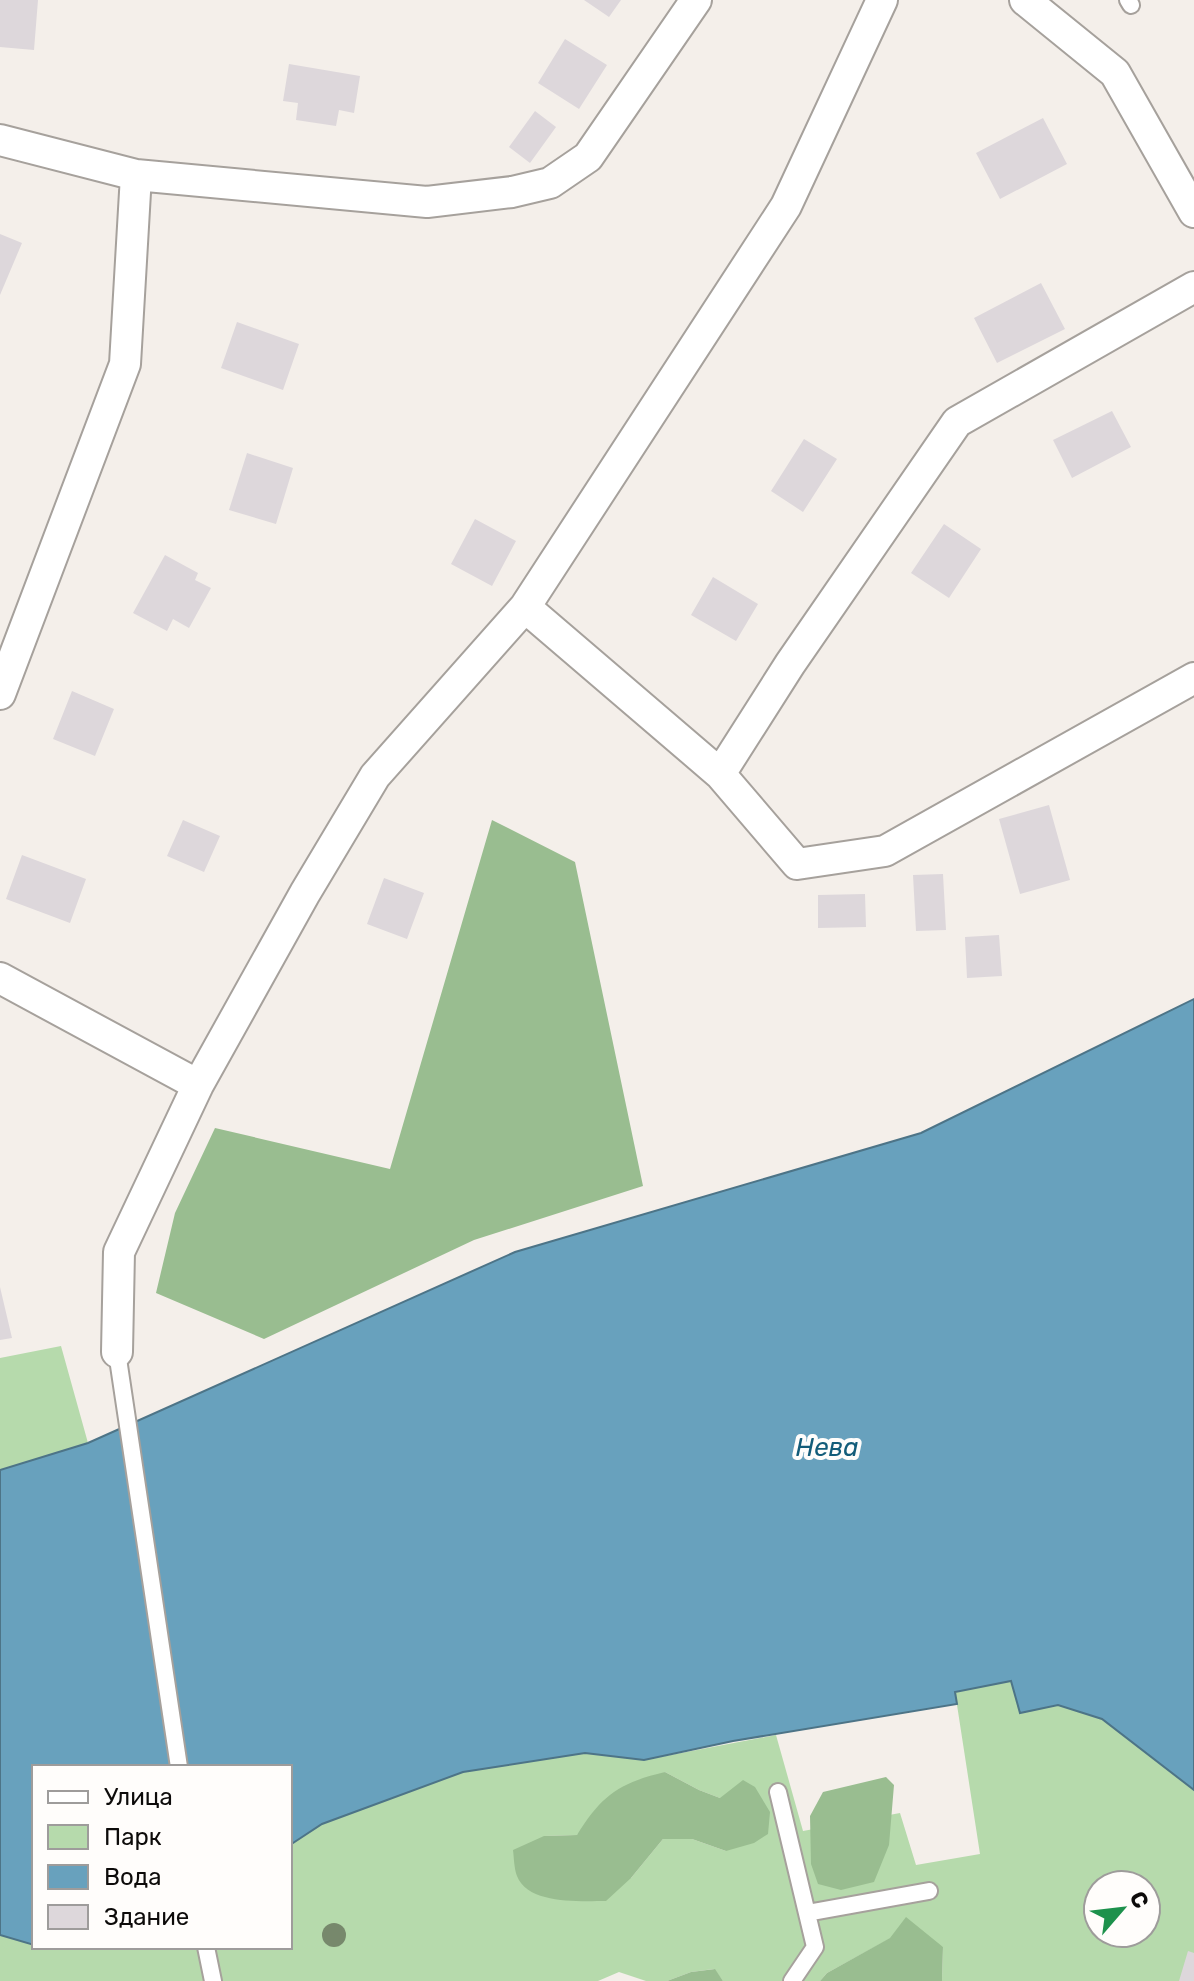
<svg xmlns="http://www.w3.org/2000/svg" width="1194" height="1981" viewBox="0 0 1194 1981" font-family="Rubik,sans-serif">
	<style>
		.green { fill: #b6daac; fill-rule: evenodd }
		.forest { fill: #99bd90 }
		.water { fill: #68a1bd; stroke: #4d7487; stroke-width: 2 }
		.building { fill: #ddd7db }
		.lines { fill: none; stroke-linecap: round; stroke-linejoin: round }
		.lane-casing { stroke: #a6a19c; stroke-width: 20 }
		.street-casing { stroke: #a6a19c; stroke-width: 34 }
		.lane { stroke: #fff; stroke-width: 16 }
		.street { stroke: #fff; stroke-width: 30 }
		.tree { fill: #77886c }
		.labels { text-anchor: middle; stroke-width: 8; stroke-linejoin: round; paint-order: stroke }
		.water-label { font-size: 26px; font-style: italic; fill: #135c79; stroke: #fffdfb }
	</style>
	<rect width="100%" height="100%" fill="#f4efea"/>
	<path class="green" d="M61 1346 88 1443 0 1470V1358Z
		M1012 1681 1020 1713 1058 1705 1102 1719 1194 1790V1981H942L943 1947 891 1938 827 1973 820 1981H723L714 1969 691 1972 667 1981H646L619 1972 598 1981H0V1935L34 1945V1947L51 1950 57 1947H290V1845L321 1824 463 1772 585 1753 644 1760 776 1735 803 1831 900 1813 916 1865 980 1854 955 1692ZM665 1772 699 1790 720 1798 726 1851 692 1839H663L631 1878 544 1836 577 1835ZM1098 1885H1146V1933H1098Z"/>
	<path class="forest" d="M492 820 575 862 643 1186 474 1240 264 1339 156 1293 175 1213 215 1128 390 1169Z
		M665 1772 699 1790 720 1798 743 1780 755 1787 770 1812 768 1834 754 1843 726 1851 692 1839H663L631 1878 606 1901C581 1901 528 1905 517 1876 514 1868 514 1858 513 1850L544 1836 577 1835C602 1795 619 1783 665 1772Z
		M886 1777 894 1785 889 1845 874 1882 841 1890 818 1884 811 1864 810 1816 823 1792Z
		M906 1917 943 1947 942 1981H820L827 1973 890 1938Z
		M715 1969 723 1981H667L691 1972Z"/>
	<path class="water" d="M1194 999V1790L1102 1719 1058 1705 1020 1713 1011 1681 955 1692 957 1704 733 1741 644 1760 585 1753 463 1772 322 1824 290 1845V1767H34V1945L0 1935V1470L88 1443 515 1252 921 1133Z"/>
	<path class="building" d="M0 0H38L34 50 0 47Z
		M584 0H621L609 17Z
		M565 39 607 65 579 109 538 83Z
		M289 64 360 76 354 113 339 110 336 126 296 120 298 103 283 101Z
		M535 111 556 127 530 163 509 147Z
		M1043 118 1067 164 1000 199 976 153Z
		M0 234 22 243 0 295Z
		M1041 283 1065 329 997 363 974 318Z
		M237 322 299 344 283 390 221 368Z
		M1112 411 1131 447 1072 478 1053 440Z
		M804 439 837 459 803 512 771 491Z
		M247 453 293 468 276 524 229 510Z
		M475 519 516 541 492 586 451 564Z
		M944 524 981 549 949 598 911 573Z
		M165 555 198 573 195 580 211 588 189 628 173 619 167 631 133 613Z
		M713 577 758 604 736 641 691 615Z
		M72 691 114 709 95 756 53 739Z
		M1049 805 1070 880 1020 894 999 819Z
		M183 820 220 836 204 872 167 856Z
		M22 855 86 879 70 923 6 899Z
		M943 874 946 930 916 931 913 875Z
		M384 878 424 893 407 939 367 924Z
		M865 894 866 927 818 928V895Z
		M999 935 1002 976 967 978 965 937Z
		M0 1287 12 1338 0 1340Z
		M1188 1951 1194 1953V1981H1179Z"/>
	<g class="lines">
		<g class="lane-casing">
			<path id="lane" d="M1128 0 1131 5
				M117 1352 179 1767
				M778 1792 815 1947 792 1981
				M807 1913 929 1891
				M206 1947 213 1981"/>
		</g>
		<g class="street-casing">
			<path id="street" d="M1025 0 1115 73 1194 212
				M0 140 136 175 427 202 512 192 550 183 588 157 696 0
				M525 607 720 774 797 864 885 851 1194 678
				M0 694 125 364 136 175
				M720 774 790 664 957 422 1194 287
				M0 978 198 1085
				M117 1352 119 1252 198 1085 305 893 375 776 525 607 786 206 882 0"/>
		</g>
		<use href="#lane" class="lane"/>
		<use href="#street" class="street"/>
	</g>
	<circle class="tree" cx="334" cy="1935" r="12"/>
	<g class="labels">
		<g class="water-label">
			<text x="827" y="1456">Нева</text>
		</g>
	</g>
	<rect x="32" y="1765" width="260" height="184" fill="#fffdfb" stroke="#9e9c9b" stroke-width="2"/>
	<rect x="48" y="1791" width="40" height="12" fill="#ffffff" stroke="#9e9c9b" stroke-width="2"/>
	<text x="104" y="1805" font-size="24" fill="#0d0b0a">Улица</text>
	<rect x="48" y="1825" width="40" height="24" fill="#b6daac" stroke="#9e9c9b" stroke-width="2"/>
	<text x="104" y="1845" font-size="24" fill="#0d0b0a">Парк</text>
	<rect x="48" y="1865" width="40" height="24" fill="#68a1bd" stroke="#9e9c9b" stroke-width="2"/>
	<text x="104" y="1885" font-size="24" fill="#0d0b0a">Вода</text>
	<rect x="48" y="1905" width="40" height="24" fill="#ddd7db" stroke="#9e9c9b" stroke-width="2"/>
	<text x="104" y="1925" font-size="24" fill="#0d0b0a">Здание</text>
	<g transform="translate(1122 1909) rotate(62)"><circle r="38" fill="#fffdfb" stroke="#9e9c9b" stroke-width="2"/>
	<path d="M0-6L14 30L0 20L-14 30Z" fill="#1d914c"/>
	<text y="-12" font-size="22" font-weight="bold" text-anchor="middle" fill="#0d0b0a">С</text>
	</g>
</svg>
